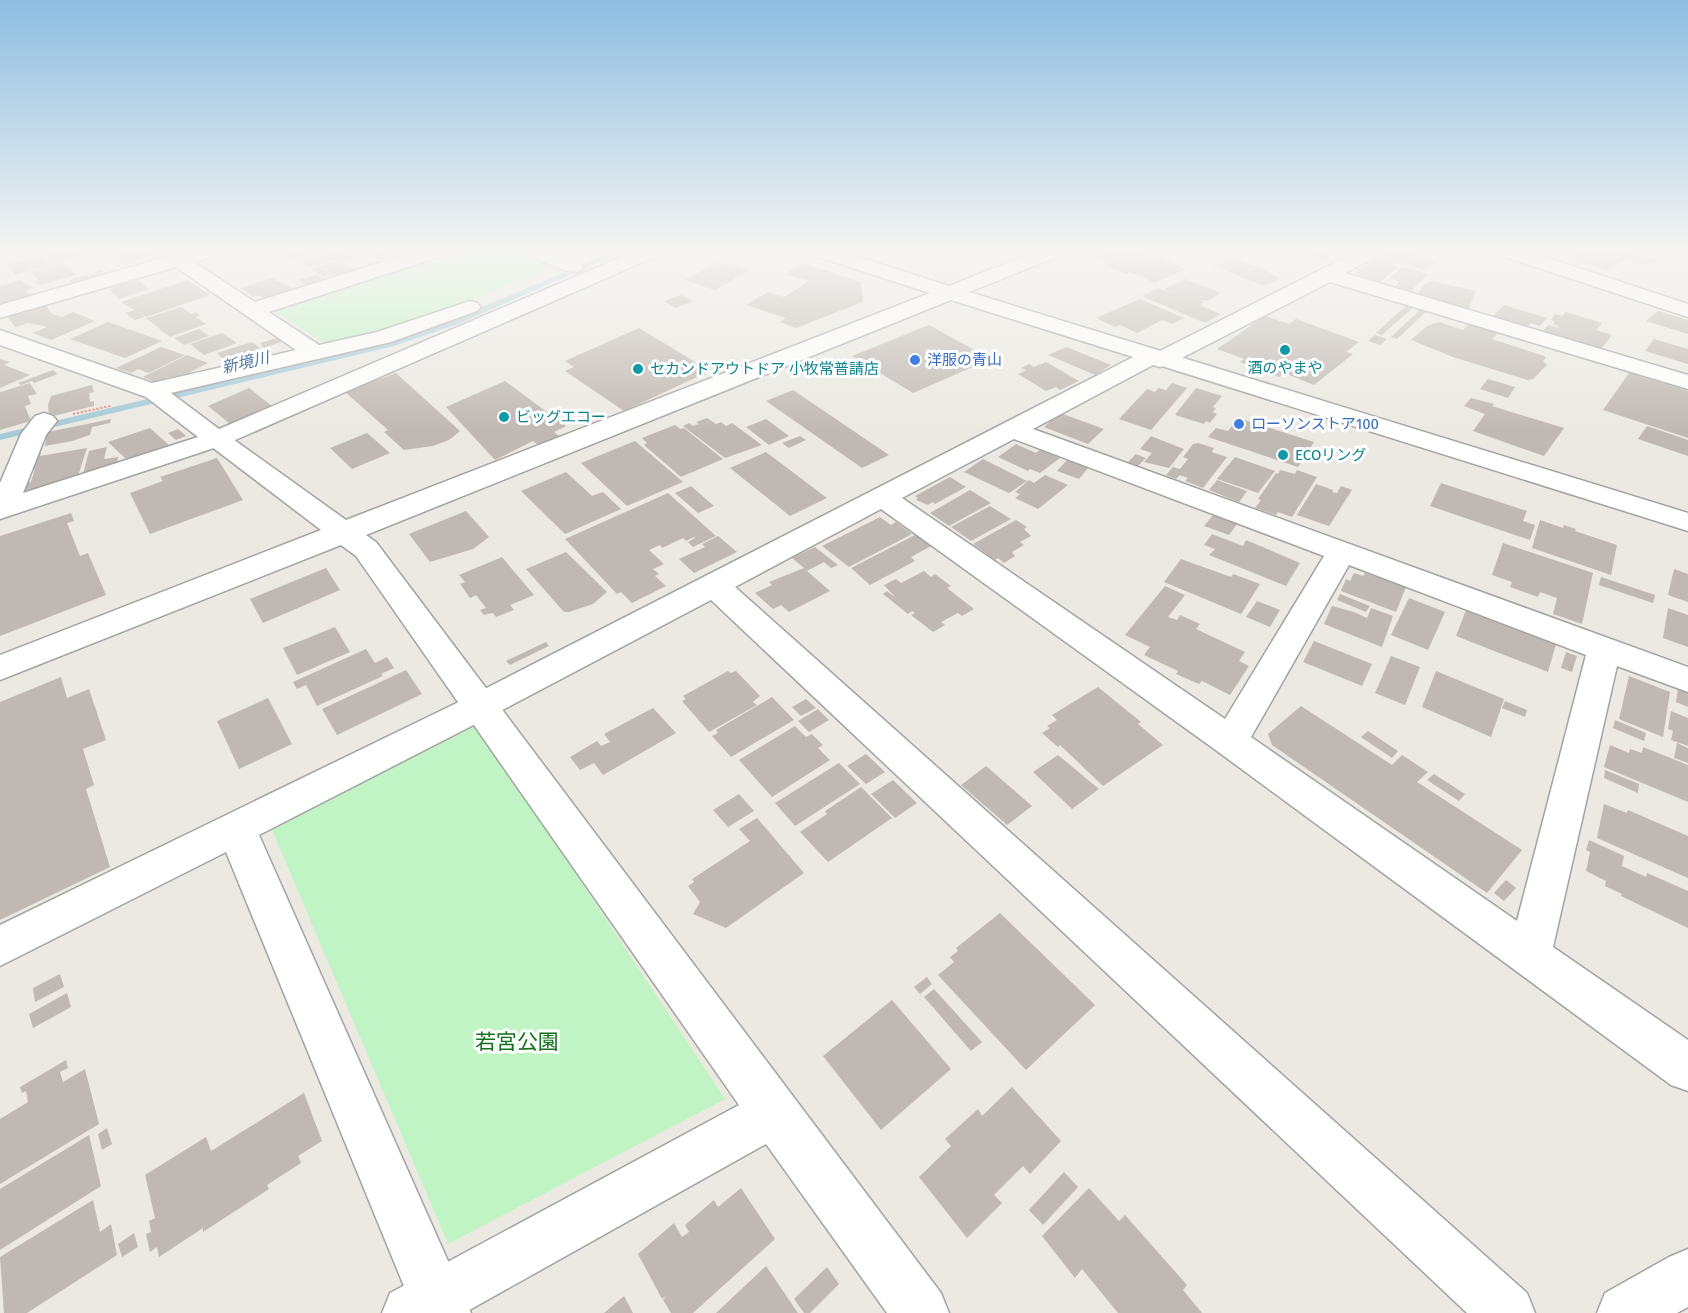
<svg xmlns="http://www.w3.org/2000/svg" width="1688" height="1313" viewBox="0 0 1688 1313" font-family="'Fira Sans','Noto Sans JP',sans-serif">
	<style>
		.park { fill: #c0f4c5 }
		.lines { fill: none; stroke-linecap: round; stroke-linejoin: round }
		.stream { fill: #a5cbd7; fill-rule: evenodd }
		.building { fill: #c0b8b2 }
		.minor-casing { stroke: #a2a2a2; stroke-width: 3 }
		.tertiary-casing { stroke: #a2a2a2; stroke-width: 3 }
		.path { stroke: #ee7f70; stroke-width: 2; stroke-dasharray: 2 2; stroke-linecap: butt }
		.minor { fill: #fff; fill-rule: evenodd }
		.tertiary { fill: #fff; fill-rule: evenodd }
		.culture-dot { fill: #0f9aa8; stroke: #fff; stroke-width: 2 }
		.shop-dot { fill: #3f7fe0; stroke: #fff; stroke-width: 2 }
		.labels { text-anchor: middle; stroke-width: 6; stroke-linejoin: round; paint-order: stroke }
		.far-shop-label { font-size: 15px; fill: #366cbe; stroke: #fff; text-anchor: start }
		.far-culture-label { font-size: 15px; fill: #0d838f; stroke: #fff; text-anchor: start }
		.far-water-label { font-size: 16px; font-style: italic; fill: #5078a3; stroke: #fff }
		.near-park-label { font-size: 21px; fill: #13701c; stroke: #fff }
	</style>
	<rect width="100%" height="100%" fill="#ece9e2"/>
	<path class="park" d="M452 249H524L555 261 551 267 438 314 379 334 325 344 274 311 277 306Z
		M476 723 725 1099 448 1244 272 830Z"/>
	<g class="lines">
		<path class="stream" d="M619 249H629L458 324 394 346 0 440V434L388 342 452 320Z"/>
	</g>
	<path class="building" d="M50 249H85L89 252 55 264 42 252Z
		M107 249H150L156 254 124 264Z
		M276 249H318L321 251 292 260Z
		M338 249H344L357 258 346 261 341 258 311 267 301 261Z
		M1108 249H1138L1186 269 1155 283 1130 272 1126 274 1107 266 1112 264 1092 256Z
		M1294 249H1347L1324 261Z
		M1396 249H1405L1439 262 1423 270 1383 256Z
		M1432 249H1461L1449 256Z
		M1588 249H1621L1659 259 1648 266 1627 259 1607 270 1567 257 1580 250Z
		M383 251 392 256 378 260 370 255Z
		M41 255 51 265 16 275 6 265Z
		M1230 258 1258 267 1280 278 1263 286 1212 265Z
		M1378 258 1389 260 1395 263 1392 265 1398 267 1380 282 1357 276 1355 272Z
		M339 260 355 271 324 277 312 269Z
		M721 261 750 270 715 290 685 280Z
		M62 263 77 275 40 285 35 281 39 280 30 272Z
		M803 263 861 282 863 302 796 328 780 322 786 318 746 305 768 292 784 297 809 281 785 274Z
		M1402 267 1408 268 1428 274 1410 292 1394 288 1399 282 1390 278Z
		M101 270 105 276 73 285 69 281 74 280 72 278 96 274 94 272Z
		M317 275 324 280 306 286 299 280Z
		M272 278 294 289 265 299 259 295 254 297 241 288Z
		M1185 279 1221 293 1208 301 1199 300 1205 302 1199 305 1221 314 1205 323 1142 296 1159 288 1179 297 1164 289Z
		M20 280 34 288 26 291 16 286 32 295 0 305V286Z
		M138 280 149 289 119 299 110 290 114 289 111 287Z
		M188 280 210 295 146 317 121 302Z
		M1431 281 1476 291 1468 309 1418 294 1423 285Z
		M681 295 693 301 676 308 664 301Z
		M1140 299 1184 318 1172 324 1162 320 1137 333 1120 325 1115 327 1096 318Z
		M1408 304 1415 306 1382 335 1376 333Z
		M46 305 52 314 62 317 73 312 95 321 51 340 33 333 47 327 29 323 15 327 7 316Z
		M1504 305 1547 318 1540 326 1531 323 1527 327 1493 316Z
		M181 307 191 314 196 312 200 315 196 317 206 324 170 337 146 318Z
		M1422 308 1428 310 1397 339 1391 337Z
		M135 310 144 317 135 320 125 313Z
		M1658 311 1688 320V334L1646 321Z
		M1566 312 1602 323 1596 330 1612 335 1601 349 1542 332 1548 325 1558 328 1559 326 1553 324 1555 321 1551 320 1555 314 1562 316Z
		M1265 316 1289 324 1296 319 1359 342 1346 352 1353 354 1314 385 1284 373 1279 377 1240 362 1244 359 1217 349Z
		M108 322 162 341 125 358 70 339Z
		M1439 322 1463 330 1469 324 1498 333 1492 339 1544 356 1546 358 1543 361 1547 365 1533 379 1528 380 1453 357 1411 340 1427 326Z
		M929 325 991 359 913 393 852 356Z
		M639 328 710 371 624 411 565 371 574 367 565 361Z
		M199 329 209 336 184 345 174 338Z
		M222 333 237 343 204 355 190 344Z
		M1375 335 1387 339 1380 345 1368 341Z
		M277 338 281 342 263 348 260 343Z
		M1654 339 1688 349V364L1645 351Z
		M252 342 261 349 225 361 217 353Z
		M161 347 185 355 149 373 138 369 131 373 116 368Z
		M1066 347 1074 350 1111 365 1095 375 1048 355Z
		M267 351 275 357 229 368 226 364Z
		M187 355 208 363 175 380 168 377 157 383 143 377Z
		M0 359 10 362 4 365 30 375 0 388Z
		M1046 362 1079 381 1060 390 1056 387 1046 391 1018 374 1026 370 1021 368 1029 364 1034 367Z
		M53 370 58 374 34 383 32 381 21 385 18 383Z
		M396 373 460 431 449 440 433 446 404 450 384 432 388 430 345 392Z
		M1629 373 1688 391V438L1603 410Z
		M1488 379 1515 387 1508 398 1480 389Z
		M505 381 566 426 554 432 559 436 538 445 533 441 495 460 446 407Z
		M30 383 37 394 28 396 31 404 25 406 31 421 0 430V392Z
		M1172 383 1187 388 1151 430 1119 419 1147 389 1155 392 1158 388 1166 390Z
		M92 385 94 392 89 393 90 402 94 401V406L49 417 48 405 51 396Z
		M249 388 272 406 230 424 208 406Z
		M1196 388 1222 396 1213 407 1216 408 1213 412 1217 414 1210 423 1206 421 1204 424 1175 415Z
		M793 390 889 455 862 468 766 401Z
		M1471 398 1494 404 1492 406 1564 428 1544 456 1473 431 1485 414 1464 406Z
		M1060 413 1104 429 1088 444 1044 427Z
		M707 418 716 424 721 422 726 426 732 423 762 445 725 458 683 426 689 423 693 426 699 424 696 422Z
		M1238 418 1314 442 1298 467 1208 437 1216 428 1228 431Z
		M111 419 110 423 92 427 90 435 72 441 45 446 46 439H42L43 433Z
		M766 419 789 436 769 445 746 427Z
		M675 425 680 429 684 428 723 459 681 477 644 445 647 443 642 438Z
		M1647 426 1688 440V456L1638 439Z
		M150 428 169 445 126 459 108 442Z
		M178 429 186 436 176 440 168 433Z
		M367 433 390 453 352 469 330 448Z
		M800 436 806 440 789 448 782 443Z
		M1151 436 1184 449 1169 468 1144 462 1152 453 1140 449Z
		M635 441 683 482 627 506 581 463Z
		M1198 443 1214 448 1212 452 1227 457 1203 488 1185 481 1188 478 1180 475 1176 479 1166 475 1173 467 1183 470 1180 469 1188 459 1183 457 1193 444Z
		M1016 444 1036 453 1041 449 1060 458 1040 473 1030 469 1028 471 998 457Z
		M107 447 104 459 118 457 117 463 83 474 89 451Z
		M87 448 78 476 21 494 25 483 31 482 35 469 28 471 35 454 41 453 40 456Z
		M766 452 827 498 790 516 730 468Z
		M1136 454 1146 458 1138 466 1128 462Z
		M1235 457 1275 471 1258 493 1217 479Z
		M217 458 243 500 150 534 130 493 163 481 160 477Z
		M983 459 1027 481 1009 493 964 472Z
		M1068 459 1089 467 1079 479 1057 471Z
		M1280 470 1295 474 1297 470 1317 477 1292 517 1278 512 1276 515 1255 508 1261 500 1258 499 1276 473 1278 474Z
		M566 472 592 496 603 492 621 509 565 534 521 491Z
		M1045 475 1068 485 1038 509 1015 498 1020 494 1015 492 1029 480 1034 483Z
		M950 477 966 487 935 504 933 502 928 505 916 500 918 498 915 496Z
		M1217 480 1247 491 1239 502 1209 490Z
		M1441 483 1527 511 1523 521 1535 525 1530 540 1430 506Z
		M1316 484 1333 490 1332 492 1337 493 1341 486 1352 490 1329 526 1297 515Z
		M691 486 714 506 698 513 675 493Z
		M970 490 991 503 949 526 930 513Z
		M668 493 716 536 693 547 688 542 695 538 694 537 686 541 683 538 662 548 660 545 649 550 664 564 653 569 659 574 655 576 666 586 632 603 621 592 617 594 565 539Z
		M990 506 1011 519 971 541 951 527Z
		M466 511 489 537 473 549 430 562 409 534Z
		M71 513 74 521 67 523 80 556 88 553 106 595 0 636V536Z
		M1213 515 1237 524 1229 535 1204 526Z
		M880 517 891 525 896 522 912 534 849 567 822 546Z
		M1016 520 1027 527 1024 529 1031 536 1020 542 1024 545 1012 552 1015 556 1004 563 998 558 995 560 973 544Z
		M1540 520 1563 528 1564 525 1576 529 1575 531 1617 545 1611 575 1532 548Z
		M1212 534 1243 546 1246 540 1300 563 1286 586 1209 555 1215 549 1204 545Z
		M915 535 931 546 911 557 915 561 870 585 851 568Z
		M718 536 737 552 694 573 679 559 705 547 702 544Z
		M1503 543 1593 573 1582 624 1553 614 1557 598 1540 592 1538 597 1510 587 1512 582 1492 575Z
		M815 547 838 565 831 568 824 562 807 571 830 591 789 612 781 605 773 609 755 593 772 585 769 582 804 568 792 558Z
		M566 552 607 592 593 604 569 612H564L526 569Z
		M502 557 534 595 510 605 514 610 496 617 493 613 484 615 480 610 486 608 476 595 470 598 460 584 465 582 459 575Z
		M1181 559 1231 577 1233 574 1260 584 1241 614 1164 582Z
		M326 568 340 590 263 623 250 599Z
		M1674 569 1688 574V602L1668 595Z
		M924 571 931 577 935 574 951 586 947 588 974 609 962 616 958 613 941 622 945 625 933 632 911 615 915 613 912 611 908 614 883 594 887 591 896 598 884 585 896 579 901 583Z
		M1354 573 1363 576 1365 573 1406 587 1396 612 1341 591 1346 579 1350 581Z
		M1601 577 1655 595 1653 603 1599 585Z
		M1165 586 1185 595 1168 617 1177 620 1180 615 1200 624 1196 629 1245 652 1239 661 1249 666 1230 695 1202 681 1199 684 1176 674 1178 671 1144 655 1150 647 1125 635Z
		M1340 594 1370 606 1366 612 1337 600Z
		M1409 598 1445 612 1428 650 1391 635Z
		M1257 601 1280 610 1270 627 1246 617Z
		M1332 606 1354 612 1367 618 1371 608 1393 616 1382 647 1324 624Z
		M1668 608 1688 615V647L1663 638Z
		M1466 610 1556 644 1548 672 1456 636Z
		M335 627 350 652 297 675 283 648Z
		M1314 641 1372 664 1362 686 1303 662Z
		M546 642 549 646 510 665 506 661Z
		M366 649 375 663 387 657 394 668 381 674 383 676 317 706 306 685 297 689 293 682Z
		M1566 652 1577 656 1572 672 1561 668Z
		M1391 656 1420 667 1405 705 1375 693Z
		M406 670 422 694 337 735 322 709Z
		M728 671 731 673 736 671 760 696 753 702 757 705 709 732 682 701 686 699 683 696Z
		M1436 671 1504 699 1491 737 1422 707Z
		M1629 676 1670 692 1663 737 1619 719Z
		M61 677 67 698 89 689 106 740 83 749 94 785 86 789 110 867 0 920V702Z
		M1098 687 1141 722 1138 724 1163 745 1103 786 1060 745 1058 747 1042 733 1050 728 1047 726 1057 720 1052 715Z
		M1678 689 1688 693V707L1676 702Z
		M772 697 794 720 731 757 712 736 718 733 716 730Z
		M268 698 292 744 239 769 217 721Z
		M806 699 816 708 801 716 792 707Z
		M1505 701 1527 710 1525 717 1502 708Z
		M1301 706 1392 765 1402 755 1428 772 1417 782 1522 850 1487 893 1272 745 1268 734Z
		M653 708 676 733 603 775 594 763 580 770 570 757 597 741 601 746 610 742 604 734Z
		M818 709 829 720 809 732 798 721Z
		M1671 711 1688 718V746L1671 740 1673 731 1668 729Z
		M1615 720 1646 733 1644 741 1613 728Z
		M795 726 806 737 812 734 823 745 818 748 830 760 772 797 739 760Z
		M1368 731 1398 751 1392 758 1361 737Z
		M1677 743 1688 748V763L1674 758Z
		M1610 745 1629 753 1630 749 1642 753 1643 747 1688 765V802L1604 767Z
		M866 754 885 772 866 784 847 766Z
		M1058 755 1099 789 1072 809 1033 772Z
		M839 763 860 784 795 826 775 803Z
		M986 766 1032 806 1007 825 961 785Z
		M1605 770 1639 784 1638 793 1604 778Z
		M1434 774 1465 794 1459 801 1427 780Z
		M893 780 917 803 895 818 871 794Z
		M861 787 892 818 828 862 800 832 827 814 825 811Z
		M739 794 754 811 728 827 713 810Z
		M1604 804 1627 813 1628 810 1688 836V878L1597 838Z
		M757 818 804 873 726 928 693 914 700 902 688 886 694 882 692 879 750 841 739 829Z
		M1589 840 1624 856 1622 866 1646 877 1647 873 1688 891V928L1621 896 1622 894 1605 886 1606 881 1586 871 1590 852 1586 850Z
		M1506 880 1516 888 1504 901 1494 893Z
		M1000 913 1095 1005 1026 1070 938 975 954 962 950 957 958 951 956 948Z
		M60 974 64 987 35 1002 33 988Z
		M927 977 932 984 920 994 914 987Z
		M934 989 982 1042 971 1051 924 997Z
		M67 993 71 1007 33 1028 29 1014Z
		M892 1000 951 1069 881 1130 823 1056Z
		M66 1060 68 1068 60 1072 63 1082 85 1069 99 1124 0 1184V1119L28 1102 26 1091 22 1093 20 1087Z
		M1012 1087 1061 1141 1030 1174 1023 1166 994 1195 1002 1203 967 1238 919 1177 951 1146 945 1139 978 1109 982 1116Z
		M304 1093 322 1141 298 1156 301 1163 267 1185 269 1189 203 1232V1228L159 1257 157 1247 150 1252 146 1234 151 1232 149 1221 155 1218 145 1175 206 1137 211 1151Z
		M107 1128 112 1144 102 1150 98 1134Z
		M89 1135 101 1186 0 1250V1189Z
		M1064 1172 1078 1187 1043 1225 1029 1210Z
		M741 1188 775 1239 693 1313H671L663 1300 667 1295 662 1299 638 1254 674 1223 682 1237 689 1232 685 1225 714 1200 718 1207Z
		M1089 1188 1119 1221 1125 1215 1187 1285 1183 1290 1202 1313H1118L1082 1269 1075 1278 1042 1236Z
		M93 1200 100 1232 111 1224 117 1255 27 1313H4L0 1257Z
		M134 1233 138 1247 122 1257 118 1244Z
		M766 1266 798 1313H716Z
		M827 1267 839 1284 810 1313H804L794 1299Z
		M624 1296 633 1313H604Z"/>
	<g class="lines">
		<g class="minor-casing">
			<path id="minor" d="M193 249H225L223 253 194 262 255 302 423 249H453L451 253 269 312 319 345 377 332 470 301 477 303 481 307 477 311 391 342 171 393 219 429 640 249H666L664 253 226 444 0 519V483L21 434 35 416 44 413 53 416 57 421 46 435 23 493 198 437 146 397 0 345V330L152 383 296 350 176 267 0 318V305Z
				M525 249H551L580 263 583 267 580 271C563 275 542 260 527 253Z
				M1362 249H1387L1385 253 1345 273 1688 375V389L1330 282 1168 365 1160 367 1153 365 1033 429 1688 667V692L1617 666 1553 947 1688 1040V1091L1671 1085 1217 751 881 509 735 587 1527 1293 1535 1313H1467L711 600 493 715 259 835 471 1313H415L226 852 0 966V925L469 697 1143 352 1151 350 1158 352ZM1014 439 1324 556 1225 719 902 498ZM1349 565 1586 655 1517 921 1251 737Z
				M1491 249H1521L1688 304V317L1493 253Z"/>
		</g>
		<g class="tertiary-casing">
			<path id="tertiary" d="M804 249H834L949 286 1042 249H1069L1067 253 969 292 1688 513V531L951 300 366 535 376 542 941 1293 949 1313H887L766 1144 464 1313H382L390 1293 739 1105 356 556 341 545 0 680V655L321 530 208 444 204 439 208 434 217 431 226 434 346 520 930 293 806 253Z
				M1688 1249V1307L1677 1313H1597L1605 1293 1669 1257Z"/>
		</g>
		<path class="path" d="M73 414 110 406"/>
		<use href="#minor" class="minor"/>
		<use href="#tertiary" class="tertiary"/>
	</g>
	<linearGradient id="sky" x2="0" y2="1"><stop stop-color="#8dbde1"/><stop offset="0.58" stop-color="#f6f5f2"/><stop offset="1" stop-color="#f6f5f2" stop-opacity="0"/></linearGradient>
	<rect width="1688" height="433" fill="url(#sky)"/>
	<g class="culture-dot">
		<circle cx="1285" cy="350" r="6"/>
		<circle cx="638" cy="369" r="6"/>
		<circle cx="504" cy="417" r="6"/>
		<circle cx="1283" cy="455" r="6"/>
	</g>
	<g class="shop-dot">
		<circle cx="915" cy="360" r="6"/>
		<circle cx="1239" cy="424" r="6"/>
	</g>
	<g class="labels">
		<g class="far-shop-label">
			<text x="927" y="365">洋服の青山</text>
			<text x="1251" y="429">ローソンストア100</text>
		</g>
		<g class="far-culture-label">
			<text x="1285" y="373" text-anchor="middle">酒のやまや</text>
			<text x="650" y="374">セカンドアウトドア 小牧常普請店</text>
			<text x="516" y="422">ビッグエコー</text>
			<text x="1295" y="460">ECOリング</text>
		</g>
		<g class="far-water-label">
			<text transform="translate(245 362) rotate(-13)" y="6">新境川</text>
		</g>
		<g class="near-park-label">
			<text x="517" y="1049">若宮公園</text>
		</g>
	</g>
</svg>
